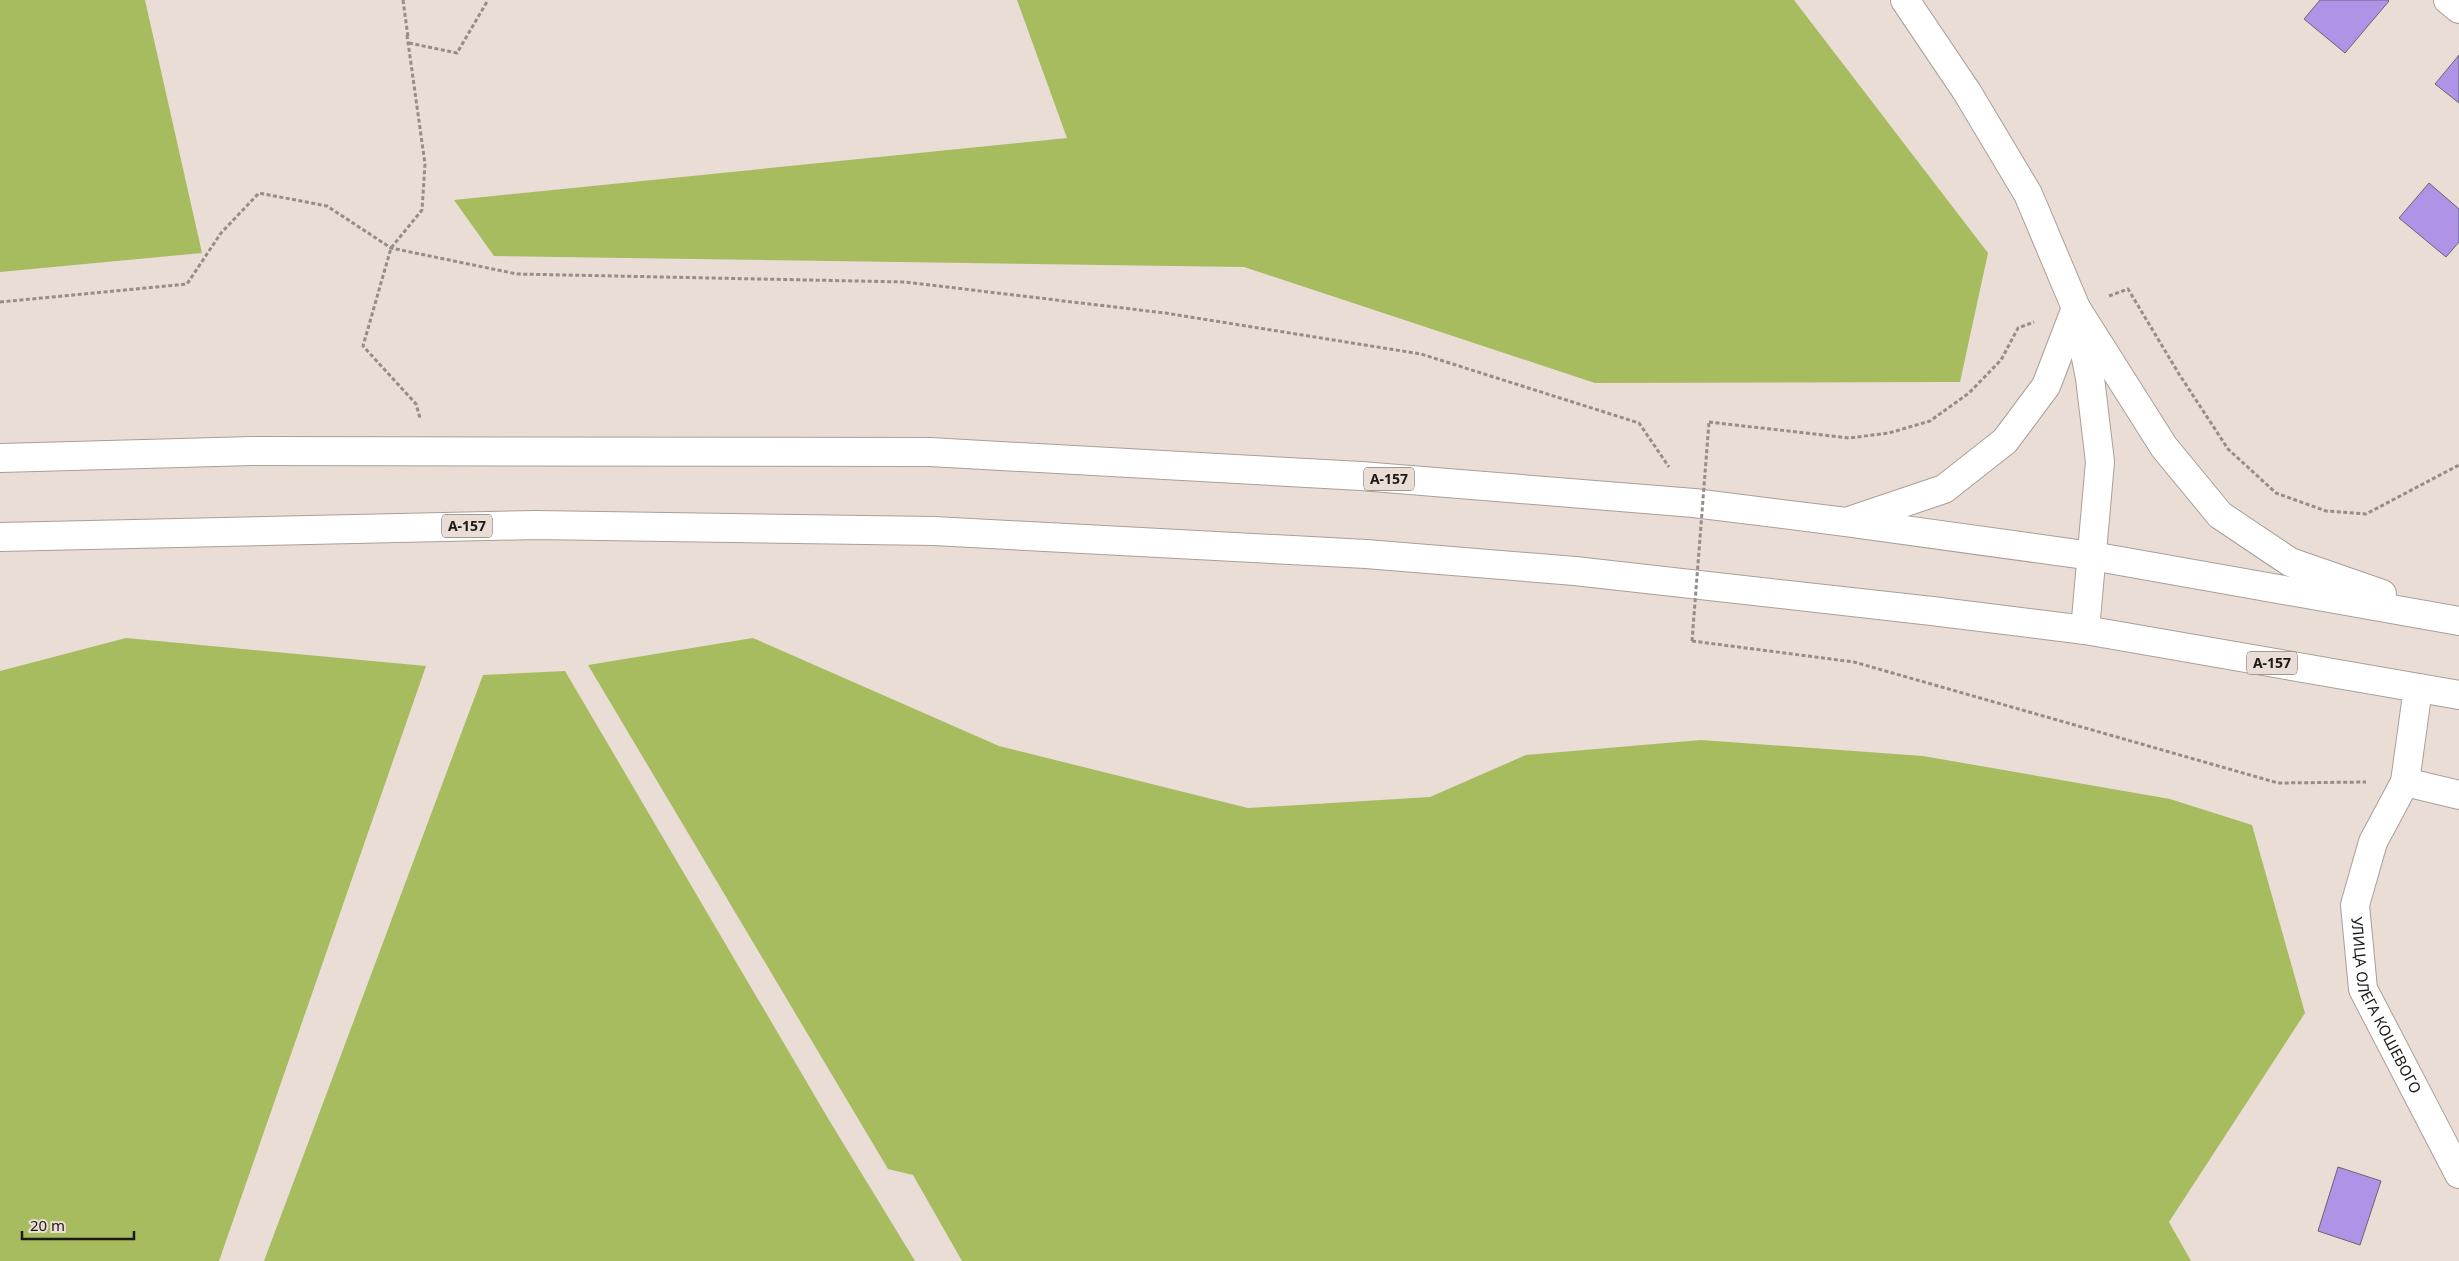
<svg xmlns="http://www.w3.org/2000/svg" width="2459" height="1261" viewBox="0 0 2459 1261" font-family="'Noto Sans',sans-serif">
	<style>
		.forest { fill: #a6bc5f }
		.building { fill: #ae93e6; stroke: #696671 }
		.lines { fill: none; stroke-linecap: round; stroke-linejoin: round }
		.minor-casing { stroke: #aa9f97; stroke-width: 30 }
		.major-casing { stroke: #aa9f97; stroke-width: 30 }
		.path { stroke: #968d87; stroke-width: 3; stroke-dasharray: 4 2.5; stroke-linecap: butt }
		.minor { stroke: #fff; stroke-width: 28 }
		.major { stroke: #fff; stroke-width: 28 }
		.path-bridge { stroke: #968d87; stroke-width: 3; stroke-dasharray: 4 2.5; stroke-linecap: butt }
		.labels { text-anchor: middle; stroke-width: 5; stroke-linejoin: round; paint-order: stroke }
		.shield { fill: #e9ddd5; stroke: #5a544f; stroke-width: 1 }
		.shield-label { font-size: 14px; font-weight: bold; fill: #1d1916 }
		.street-label { font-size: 15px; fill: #1d1916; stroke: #e9ddd5 }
	</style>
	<rect width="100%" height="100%" fill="#e9ddd5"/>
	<path class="forest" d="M0 0H145L202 253 0 272Z
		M1017 0H1794L1988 253 1960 382 1595 383 1244 267 494 256 454 200 1067 138Z
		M126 638 426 666 219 1261H0V671Z
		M753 638 999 746 1248 808 1430 797 1526 755 1701 740 1923 756 2170 799 2252 825 2305 1013 2169 1222 2191 1261H962L913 1175 888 1169 588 665Z
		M565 671 829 1120 915 1261H264L483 675Z"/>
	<path class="building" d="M2320 0H2388L2389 1 2345 53 2304 19Z
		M2459 55V103L2435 84Z
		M2429 183 2459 209V242L2446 257 2399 218Z
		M2338 1167 2381 1181 2360 1245 2318 1231Z"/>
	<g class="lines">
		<g class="minor-casing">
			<g id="minor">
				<path d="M1905 0 1967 92 2028 194 2076 308 2090 378 2100 462 2085 630"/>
				<path d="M2448 0 2459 9"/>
				<path id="s1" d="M2418 688 2405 782 2373 842 2355 905 2363 989 2459 1174"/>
				<path d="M2405 782 2459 795"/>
			</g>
		</g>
		<g class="major-casing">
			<path id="major" d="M2076 308 2164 447 2220 515 2290 562 2382 594
				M0 458 252 451 930 452 1361 476 1694 503 1846 522 2092 556 2459 621
				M1852 520 1944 489 2005 441 2046 386 2076 308
				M0 537 536 525 934 531 1366 554 1575 571 1932 611 2085 630 2459 695"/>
		</g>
		<path class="path" d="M403 0 408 37
			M407 35 425 164 422 210 391 248 363 346 416 404 420 418
			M409 43 457 53 488 0
			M2109 296 2128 289 2179 374 2228 449 2276 493 2326 511 2366 514 2459 465
			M0 302 187 284 221 233 259 193 327 206 391 248 517 274 905 282 1165 313 1421 354 1639 423 1669 467
			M1709 422 1849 438 1889 433 1930 421 1969 393 2001 360 2018 328 2034 322
			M1692 641 1854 662 2278 783 2366 782"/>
		<use href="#minor" class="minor"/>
		<use href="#major" class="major"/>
		<path class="path-bridge" d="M1692 641 1709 422"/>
	</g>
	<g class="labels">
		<g class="shield">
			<rect x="1364" y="467.5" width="50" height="23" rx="4"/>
			<rect x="442" y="514.5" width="50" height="23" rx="4"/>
			<rect x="2247" y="651.5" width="50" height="23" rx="4"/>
		</g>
		<g class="shield-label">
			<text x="1389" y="484">А-157</text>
			<text x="467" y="531">А-157</text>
			<text x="2272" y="668">А-157</text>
		</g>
		<g class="street-label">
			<text dy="5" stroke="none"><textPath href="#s1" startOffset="335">УЛИЦА ОЛЕГА КОШЕВОГО</textPath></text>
		</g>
	</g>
	<path d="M22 1231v8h112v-8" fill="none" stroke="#1d1916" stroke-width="2.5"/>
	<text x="30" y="1231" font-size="15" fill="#1d1916" stroke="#e9ddd5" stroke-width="4" paint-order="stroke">20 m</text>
</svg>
